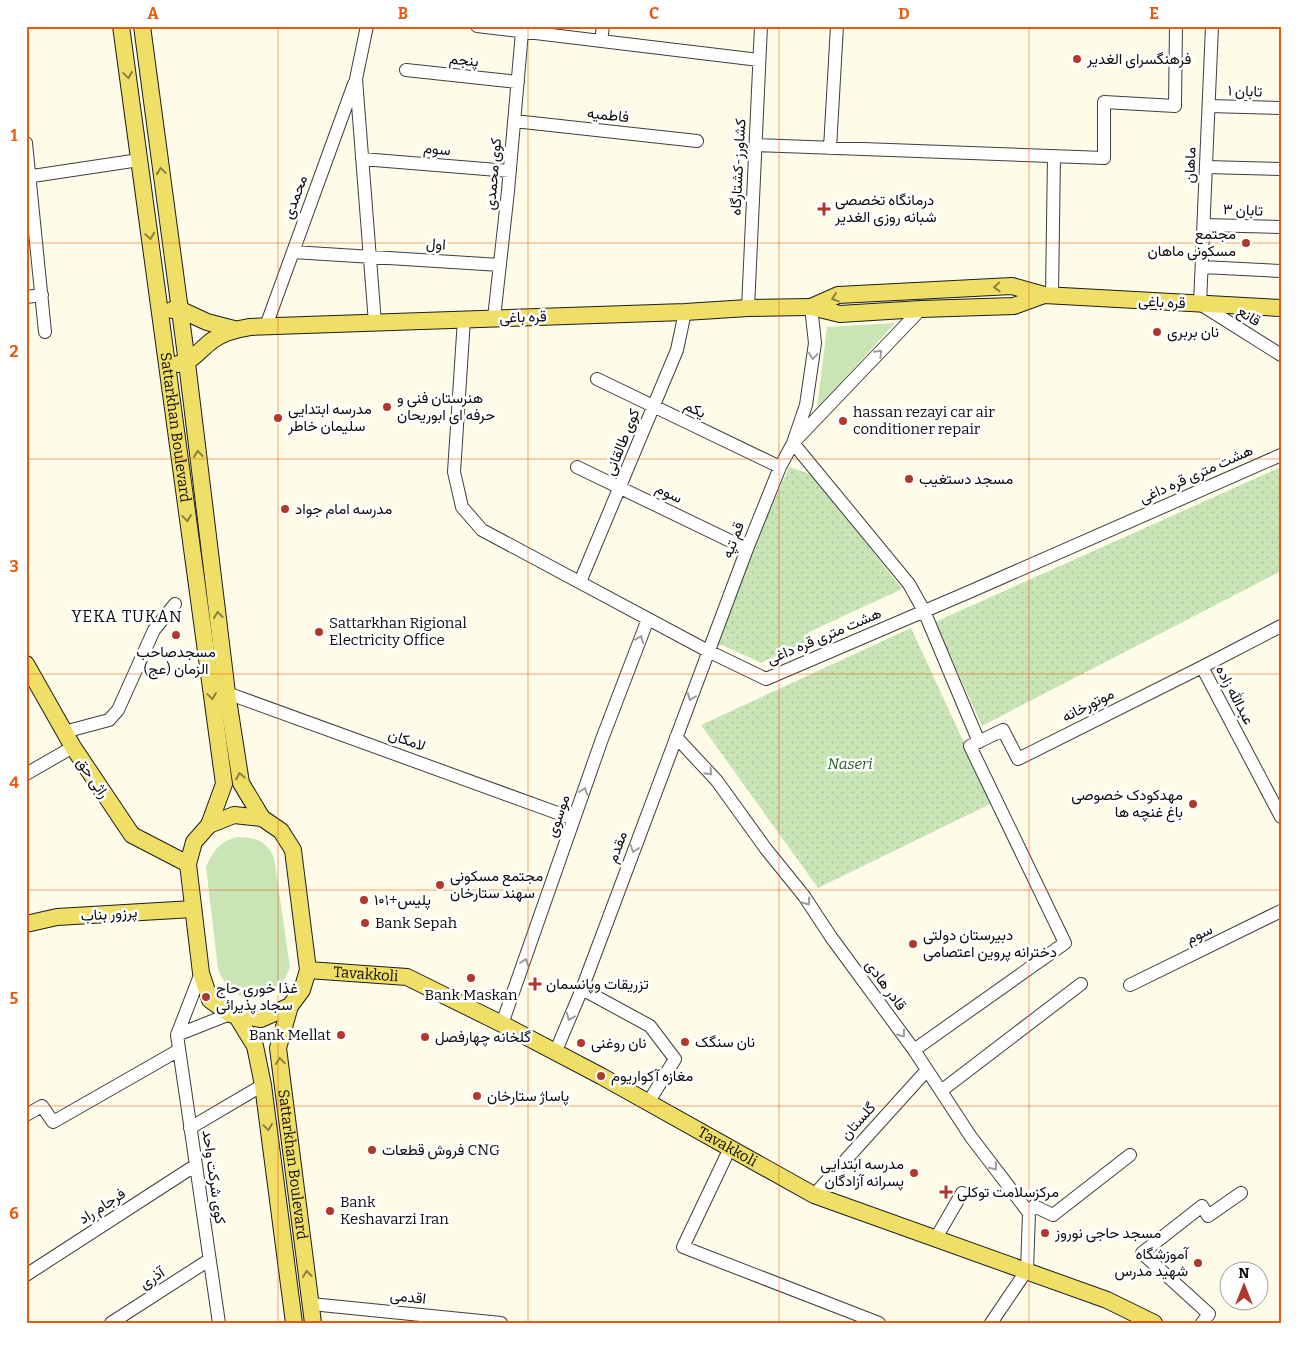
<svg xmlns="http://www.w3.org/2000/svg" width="1307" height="1349" viewBox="0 0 1307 1349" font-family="Bitter,Vazirmatn,serif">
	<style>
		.grass { fill: #c9e5b6 }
		.park { fill: url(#park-dots) }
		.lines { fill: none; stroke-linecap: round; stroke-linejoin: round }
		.minor-casing { stroke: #3e3e3e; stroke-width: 14 }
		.major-casing { stroke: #1c1c1c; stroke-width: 18 }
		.minor { stroke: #fff; stroke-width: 12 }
		.major { stroke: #f0df67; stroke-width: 16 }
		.oneway { stroke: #89803e }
		.oneway2 { stroke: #9d9d9d }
		.grid { fill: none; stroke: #e8590c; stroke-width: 1; stroke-opacity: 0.55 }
		.poi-dot { fill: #b1362c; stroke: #fff; stroke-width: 2 }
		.labels { text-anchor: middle; stroke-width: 5; stroke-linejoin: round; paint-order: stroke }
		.poi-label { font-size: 15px; fill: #0b0b0b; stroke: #fff; text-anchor: start }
		.street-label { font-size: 15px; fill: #0b0b0b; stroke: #fff }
		.park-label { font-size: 15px; font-style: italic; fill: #255d20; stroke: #fff }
		.neighbourhood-label { font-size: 16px; letter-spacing: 1px; fill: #0b0b0b; stroke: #fff }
		.neatline { fill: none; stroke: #e8590c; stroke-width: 2 }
		.grid-label { font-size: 16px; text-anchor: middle; font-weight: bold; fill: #e8590c }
	</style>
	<defs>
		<pattern id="park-dots" width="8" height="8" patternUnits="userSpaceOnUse" patternTransform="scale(1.25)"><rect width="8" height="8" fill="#c9e5b6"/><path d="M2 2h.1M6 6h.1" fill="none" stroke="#abc39b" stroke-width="1.8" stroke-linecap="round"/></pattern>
	</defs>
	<rect width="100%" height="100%" fill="#fefce9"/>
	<path class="grass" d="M895 323 817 409 827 327Z
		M238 837C255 837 267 841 274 858L290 967C275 1008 234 1010 218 969L206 867C213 851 221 840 238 837Z"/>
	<path class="park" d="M789 467 813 475 902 589 809 632 805 642 761 663 722 645 708 651Z
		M1281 467V571L982 726 935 622Z
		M911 628 992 803 818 888 701 725Z"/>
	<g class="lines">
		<g class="minor-casing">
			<path id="minor" d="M367 26 356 79 375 323
				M477 26 759 60
				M1212 26 1200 304 1281 355
				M601 41 603 26
				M406 70 518 82
				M1209 106 1281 108
				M514 121 697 141
				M26 143 45 332
				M755 145 1104 158V102L1175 106 1176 26
				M830 148 837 26
				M362 159 510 171
				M1206 167 1281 169
				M26 177 139 160
				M1204 225 1281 227
				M293 252 500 265
				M1202 267 1281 271
				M1052 295 1054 156
				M26 297 42 295
				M811 307 815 343 806 405 793 443 921 309
				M748 308 761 26
				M494 318 508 191 522 32
				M464 319 454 472 462 507 482 530 708 651 766 679 969 592 1281 455
				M266 326 354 84
				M597 379 780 467
				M577 467 747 549
				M580 582 677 350 685 312
				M1281 626 1202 667 1281 817
				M227 693 574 819
				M64 732 109 720 118 710 154 630 175 604
				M676 737 717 781 766 849 804 896 831 937 914 1050 971 1137 1029 1213 1027 1270 991 1323
				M26 774 73 747
				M201 973 177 1035 230 1014
				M1130 985 1281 911
				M582 989 650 1026 675 1059 648 1103
				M502 1024 602 739 648 619
				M177 1035 219 1323
				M914 1050 1065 943 970 746 1003 730 1018 759 1202 667
				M555 1053 582 989 747 549 780 467 793 443 909 584 924 611 979 742
				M941 1091 1081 984
				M26 1115 42 1106 53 1122 179 1050
				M190 1128 263 1085
				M730 1148 683 1247 879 1323
				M814 1195 927 1070
				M1029 1213 1034 1206 1053 1215 1130 1155
				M936 1238 962 1193
				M26 1275 196 1165
				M311 1304 501 1323
				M111 1323 209 1260
				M1202 1323 1209 1314 1142 1253 1202 1206 1208 1216 1241 1193"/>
		</g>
		<g class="major-casing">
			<g id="major">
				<path id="s1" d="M121 26 224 784 209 825"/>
				<path d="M142 26 187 363 227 693 241 783 262 818"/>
				<path d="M1044 295 1014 306 921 309 840 314 811 307 838 295 1012 286 1044 295 1281 308"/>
				<path d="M172 310 179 309 207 322 234 329"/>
				<path d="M178 364C193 362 201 348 213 340 224 332 237 329 250 327L685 312 748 308 811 307"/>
				<path d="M26 664 73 747 132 835 188 864"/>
				<path d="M234 815 262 818 281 831 293 850 308 970 302 990 290 1006 261 1019 230 1014 210 1000 201 973 188 864 194 842 209 825Z"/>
				<path d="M26 924 57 917 193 909"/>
				<path id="s2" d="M308 970 407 977 502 1024 601 1076 814 1195 1107 1300 1154 1323"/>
				<path id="s3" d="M290 1006 278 1048 313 1323"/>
				<path d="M236 1015 255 1046 263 1085 294 1323"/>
			</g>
		</g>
		<use href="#minor" class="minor"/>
		<use href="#major" class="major"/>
	</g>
	<defs><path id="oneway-chevron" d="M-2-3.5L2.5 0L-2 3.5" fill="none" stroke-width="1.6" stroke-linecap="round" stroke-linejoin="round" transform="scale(1.25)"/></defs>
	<g class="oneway">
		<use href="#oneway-chevron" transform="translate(128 75) rotate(82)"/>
		<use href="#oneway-chevron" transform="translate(161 171) rotate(-98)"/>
		<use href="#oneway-chevron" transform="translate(150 236) rotate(82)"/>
		<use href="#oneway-chevron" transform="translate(997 287) rotate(177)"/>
		<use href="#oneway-chevron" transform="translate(835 298) rotate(162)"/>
		<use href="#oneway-chevron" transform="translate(198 454) rotate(-97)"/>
		<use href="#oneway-chevron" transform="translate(187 518) rotate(82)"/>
		<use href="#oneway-chevron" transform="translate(218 615) rotate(-97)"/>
		<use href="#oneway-chevron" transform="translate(212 696) rotate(82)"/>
		<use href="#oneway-chevron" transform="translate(240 776) rotate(-101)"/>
		<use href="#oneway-chevron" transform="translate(280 1061) rotate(-97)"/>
		<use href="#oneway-chevron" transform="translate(268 1127) rotate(82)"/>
		<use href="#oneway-chevron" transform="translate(307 1274) rotate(-97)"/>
	</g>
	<g class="oneway2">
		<use href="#oneway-chevron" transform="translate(879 353) rotate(-46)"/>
		<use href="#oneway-chevron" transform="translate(813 356) rotate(98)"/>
		<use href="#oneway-chevron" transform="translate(640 639) rotate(-68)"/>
		<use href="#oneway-chevron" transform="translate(691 697) rotate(111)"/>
		<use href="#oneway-chevron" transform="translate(709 772) rotate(47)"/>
		<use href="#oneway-chevron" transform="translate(584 791) rotate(-71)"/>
		<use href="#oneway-chevron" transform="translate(634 849) rotate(110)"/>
		<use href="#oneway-chevron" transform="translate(807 902) rotate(55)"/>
		<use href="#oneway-chevron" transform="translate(525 962) rotate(-70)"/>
		<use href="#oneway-chevron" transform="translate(570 1017) rotate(112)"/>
		<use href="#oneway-chevron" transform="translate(902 1034) rotate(54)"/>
		<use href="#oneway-chevron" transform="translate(994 1167) rotate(52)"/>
	</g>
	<path class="grid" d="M278 26V1323M528 26V1323M779 26V1323M1029 26V1323M26 243H1281M26 459H1281M26 674H1281M26 890H1281M26 1106H1281"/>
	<g class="poi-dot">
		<circle cx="1077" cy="59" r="5"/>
		<path d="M821.5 201.5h5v5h5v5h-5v5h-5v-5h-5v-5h5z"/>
		<circle cx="1246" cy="243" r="5"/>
		<circle cx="1157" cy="332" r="5"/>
		<circle cx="387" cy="407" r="5"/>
		<circle cx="278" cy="418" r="5"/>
		<circle cx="843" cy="421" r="5"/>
		<circle cx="909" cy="479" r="5"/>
		<circle cx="285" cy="509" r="5"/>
		<circle cx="319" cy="632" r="5"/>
		<circle cx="176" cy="635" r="5"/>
		<circle cx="1193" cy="804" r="5"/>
		<circle cx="440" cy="885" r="5"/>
		<circle cx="364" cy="900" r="5"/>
		<circle cx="365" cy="923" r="5"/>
		<circle cx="913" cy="944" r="5"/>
		<circle cx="471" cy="978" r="5"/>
		<path d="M532.5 976.5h5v5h5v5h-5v5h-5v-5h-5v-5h5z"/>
		<circle cx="206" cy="997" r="5"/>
		<circle cx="341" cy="1035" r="5"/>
		<circle cx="425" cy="1037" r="5"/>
		<circle cx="685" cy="1042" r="5"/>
		<circle cx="581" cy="1043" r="5"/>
		<circle cx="601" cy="1076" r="5"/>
		<circle cx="477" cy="1096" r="5"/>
		<circle cx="372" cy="1150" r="5"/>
		<circle cx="914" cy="1173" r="5"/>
		<path d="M943.5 1184.5h5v5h5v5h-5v5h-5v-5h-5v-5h5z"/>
		<circle cx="330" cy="1211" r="5"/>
		<circle cx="1045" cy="1233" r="5"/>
		<circle cx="1198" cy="1263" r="5"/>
	</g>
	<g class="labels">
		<g class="poi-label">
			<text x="1087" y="64">فرهنگسرای الغدیر</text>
			<text x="835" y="205">درمانگاه تخصصی<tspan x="835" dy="17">شبانه روزی الغدیر</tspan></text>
			<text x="1236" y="239" text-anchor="end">مجتمع<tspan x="1236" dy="17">مسکونی ماهان</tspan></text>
			<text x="1167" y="337">نان بربری</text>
			<text x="397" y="403">هنرستان فنی و<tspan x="397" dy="17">حرفه ای ابوریحان</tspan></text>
			<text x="288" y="414">مدرسه ابتدایی<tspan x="288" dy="17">سلیمان خاطر</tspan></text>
			<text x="853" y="417">hassan rezayi car air<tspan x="853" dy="17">conditioner repair</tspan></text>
			<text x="919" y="484">مسجد دستغیب</text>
			<text x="295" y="514">مدرسه امام جواد</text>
			<text x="329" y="628">Sattarkhan Rigional<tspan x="329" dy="17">Electricity Office</tspan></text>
			<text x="176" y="657" text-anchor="middle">مسجدصاحب<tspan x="176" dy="17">الزمان (عج)</tspan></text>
			<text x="1183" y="800" text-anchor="end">مهدکودک خصوصی<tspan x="1183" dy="17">باغ غنچه ها</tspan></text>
			<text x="450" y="881">مجتمع مسکونی<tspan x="450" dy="17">سهند ستارخان</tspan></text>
			<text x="374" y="905">پلیس+۱۰۱</text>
			<text x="375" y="928">Bank Sepah</text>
			<text x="923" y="940">دبیرستان دولتی<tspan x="923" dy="17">دخترانه پروین اعتصامی</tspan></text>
			<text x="546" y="989">تزریقات وپانسمان</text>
			<text x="216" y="993">غذا خوری حاج<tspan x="216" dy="17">سجاد پذیرائی</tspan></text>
			<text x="471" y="1000" text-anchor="middle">Bank Maskan</text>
			<text x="331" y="1040" text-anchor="end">Bank Mellat</text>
			<text x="435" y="1042">گلخانه چهارفصل</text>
			<text x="695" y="1047">نان سنگک</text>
			<text x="591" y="1048">نان روغنی</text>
			<text x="611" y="1081">مغازه آکواریوم</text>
			<text x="487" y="1101">پاساژ ستارخان</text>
			<text x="382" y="1155">فروش قطعات CNG</text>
			<text x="904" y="1169" text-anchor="end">مدرسه ابتدایی<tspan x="904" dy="17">پسرانه آزادگان</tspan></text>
			<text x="957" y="1197">مرکزسلامت توکلی</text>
			<text x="340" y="1207">Bank<tspan x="340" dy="17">Keshavarzi Iran</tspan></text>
			<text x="1055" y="1238">مسجد حاجی نوروز</text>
			<text x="1188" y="1259" text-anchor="end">آموزشگاه<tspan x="1188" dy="17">شهید مدرس</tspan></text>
		</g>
		<g class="street-label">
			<text transform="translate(464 60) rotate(6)" y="5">پنجم</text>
			<text transform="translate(1245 91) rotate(2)" y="5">تابان ۱</text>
			<text transform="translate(608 115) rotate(6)" y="5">فاطمیه</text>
			<text transform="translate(437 149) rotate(5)" y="5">سوم</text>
			<text transform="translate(1190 165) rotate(-88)" y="5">ماهان</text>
			<text transform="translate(738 167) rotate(-87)" y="5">کشاورز-کشتارگاه</text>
			<text transform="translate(493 174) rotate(-85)" y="5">کوی محمدی</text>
			<text transform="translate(295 197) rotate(-70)" y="5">محمدی</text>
			<text transform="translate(1243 210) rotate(2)" y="5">تابان ۳</text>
			<text transform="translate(436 244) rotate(4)" y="5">اول</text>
			<text transform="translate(1162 302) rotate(3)" y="5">قره باغی</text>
			<text transform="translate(1249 316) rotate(32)" y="5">قانع</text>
			<text transform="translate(523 317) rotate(-2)" y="5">قره باغی</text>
			<text transform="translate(695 409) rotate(26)" y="5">یکم</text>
			<text dy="5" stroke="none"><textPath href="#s1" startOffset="405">Sattarkhan Boulevard</textPath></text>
			<text transform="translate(622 442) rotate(-68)" y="5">کوی طالقانی</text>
			<text transform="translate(1196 474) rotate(-24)" y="5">هشت متری قره داغی</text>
			<text transform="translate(669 493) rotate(26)" y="5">سوم</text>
			<text transform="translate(733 540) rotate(-69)" y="5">قم تپه</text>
			<text transform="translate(824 636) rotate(-23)" y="5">هشت متری قره داغی</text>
			<text transform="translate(1235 695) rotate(62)" y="5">عبدالله زاده</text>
			<text transform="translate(1088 705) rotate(-27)" y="5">موتورخانه</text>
			<text transform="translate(407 740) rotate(20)" y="5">لامکان</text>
			<text transform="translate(93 778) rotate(56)" y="5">راثی حق</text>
			<text transform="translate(558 816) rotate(-71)" y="5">موسوی</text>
			<text transform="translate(617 847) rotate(-70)" y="5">مقدم</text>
			<text transform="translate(109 914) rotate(-4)" y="5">پرزور بناب</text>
			<text transform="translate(1199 934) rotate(-26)" y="5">سوم</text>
			<text dy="5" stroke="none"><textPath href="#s2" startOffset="58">Tavakkoli</textPath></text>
			<text transform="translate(886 985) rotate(54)" y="5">قادر هادی</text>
			<text transform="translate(858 1121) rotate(-48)" y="5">گلستان</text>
			<text dy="5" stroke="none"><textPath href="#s2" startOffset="462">Tavakkoli</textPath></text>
			<text dy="5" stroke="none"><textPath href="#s3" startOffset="161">Sattarkhan Boulevard</textPath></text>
			<text transform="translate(214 1177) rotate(82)" y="5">کوی شرکت واحد</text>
			<text transform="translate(102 1206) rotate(-33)" y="5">فرجام راد</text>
			<text transform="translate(152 1278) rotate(-33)" y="5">آذری</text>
			<text transform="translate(408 1297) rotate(6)" y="5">اقدمی</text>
		</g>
		<g class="park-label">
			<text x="850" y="769">Naseri</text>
		</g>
		<g class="neighbourhood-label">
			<text x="127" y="622">YEKA TUKAN</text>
		</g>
	</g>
	<rect width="1307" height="1349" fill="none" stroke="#ffffff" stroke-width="55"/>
	<g transform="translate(1244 1286)"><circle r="24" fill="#ffffff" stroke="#9d9d9d"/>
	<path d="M0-4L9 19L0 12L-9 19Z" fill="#b1362c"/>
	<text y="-8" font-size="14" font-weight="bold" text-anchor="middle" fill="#0b0b0b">N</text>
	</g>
	<rect x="28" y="28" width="1252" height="1294" class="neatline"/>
	<g class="grid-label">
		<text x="153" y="19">A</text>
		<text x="403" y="19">B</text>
		<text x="654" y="19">C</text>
		<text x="904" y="19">D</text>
		<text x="1154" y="19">E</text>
		<text x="14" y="141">1</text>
		<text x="14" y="357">2</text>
		<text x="14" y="572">3</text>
		<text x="14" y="788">4</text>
		<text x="14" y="1004">5</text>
		<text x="14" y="1219">6</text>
	</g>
</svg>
